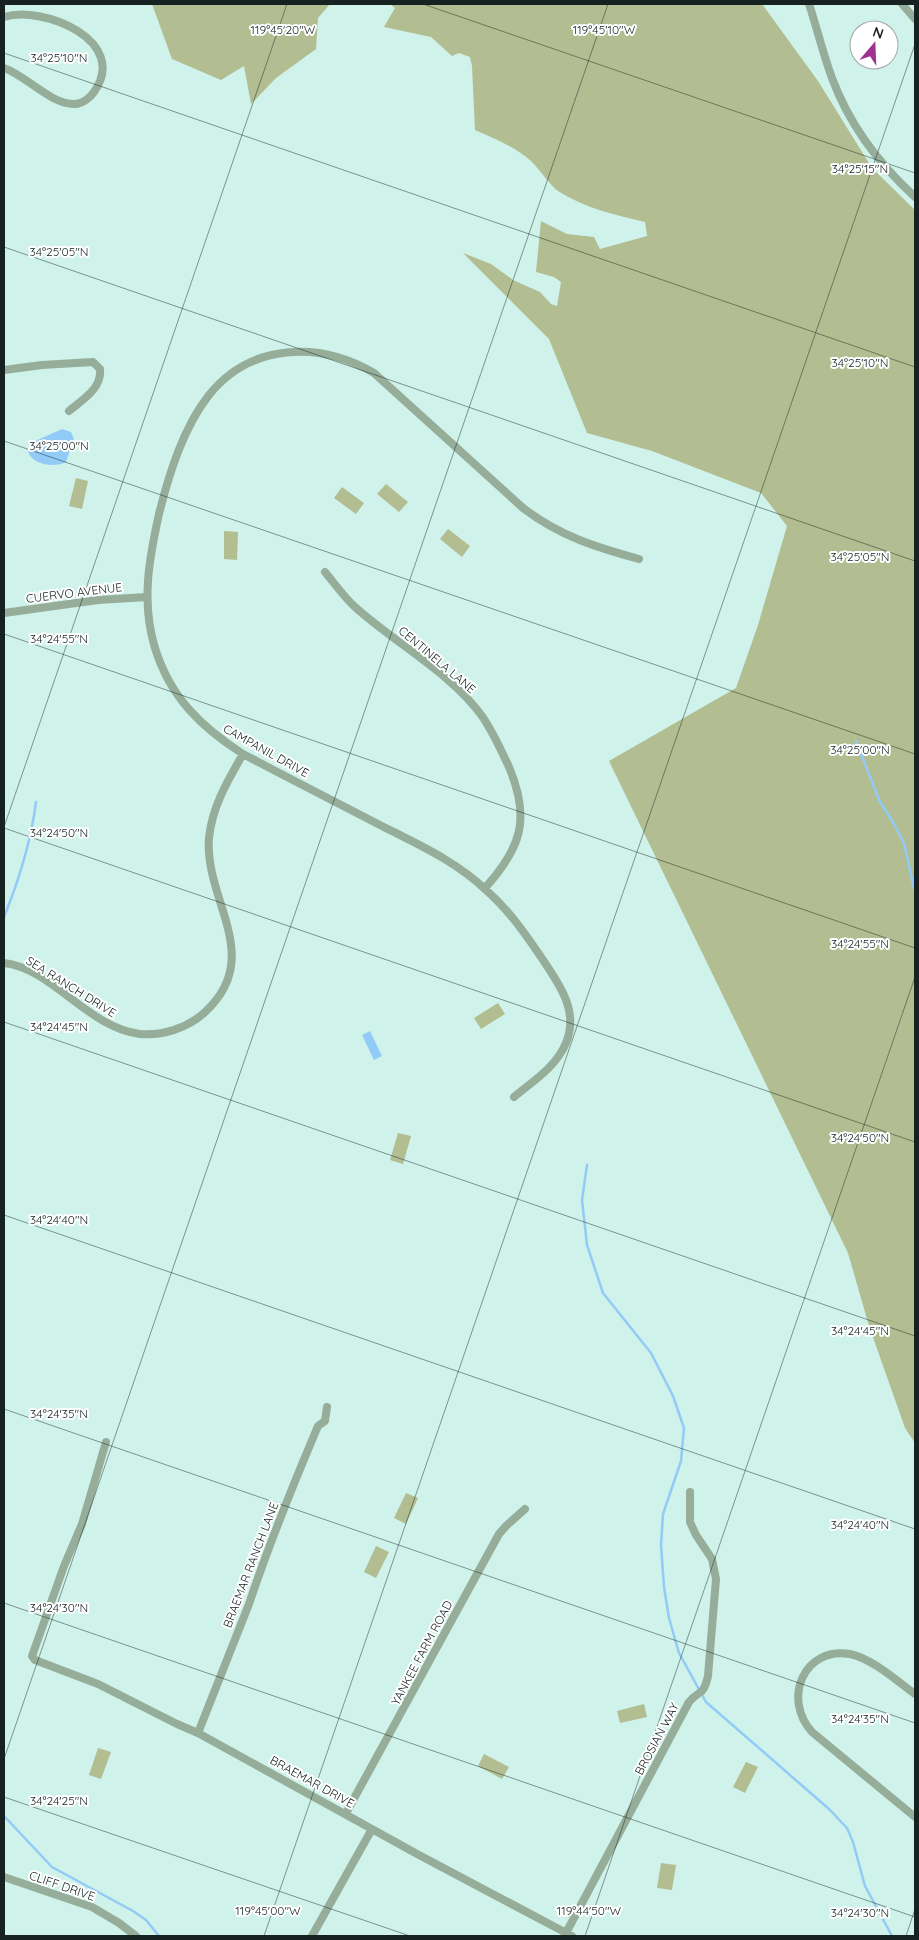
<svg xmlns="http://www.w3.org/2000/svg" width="919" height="1940" viewBox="0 0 919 1940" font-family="Quicksand,sans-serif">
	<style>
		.green { fill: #b2bd91 }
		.water { fill: #92cbf7 }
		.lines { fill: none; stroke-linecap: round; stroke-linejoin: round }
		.stream { stroke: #92cbf7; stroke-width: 2.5 }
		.minor { stroke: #95ad99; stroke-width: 8 }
		.ticks { fill: none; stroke: #15221f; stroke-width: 1; stroke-opacity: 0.45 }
		.labels { text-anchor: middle; stroke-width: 4; stroke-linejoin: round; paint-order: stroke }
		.street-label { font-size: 12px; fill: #15221f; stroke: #fff }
		.ticks-label { font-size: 12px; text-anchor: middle; fill: #15221f; stroke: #fff; stroke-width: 4; stroke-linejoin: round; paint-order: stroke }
	</style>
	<rect width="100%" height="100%" fill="#cff2ea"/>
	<path class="green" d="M152 4H330L318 18 316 49 276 78 251 104 244 66 221 80 172 59Z
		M390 4H762L818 81 872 168 915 210V1443L905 1428 869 1326 848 1253 609 761 736 688 758 625 787 526 761 493 652 451 587 433 549 339 463 253 491 264 513 280 540 292 551 304 557 306 561 282 554 277 536 272 541 221 567 234 594 237 600 249 647 236 645 222C614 215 585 208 558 191 552 187 539 169 532 162 515 147 496 139 475 130L472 66 470 57 459 53 452 56 431 37 384 27 395 8Z
		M76 478 88 481 82 509 69 506Z
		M386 484 408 502 399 512 377 494Z
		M342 487 364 503 356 514 334 498Z
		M448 529 470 546 462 557 440 539Z
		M224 531 238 532 237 560 224 559Z
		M498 1003 505 1014 481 1029 474 1018Z
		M398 1133 411 1136 403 1164 390 1160Z
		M406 1493 418 1498 406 1524 394 1518Z
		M376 1546 389 1552 376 1578 364 1572Z
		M644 1704 647 1717 620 1723 617 1711Z
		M98 1748 111 1752 101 1779 89 1775Z
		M484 1754 509 1767 502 1779 478 1766Z
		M746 1762 758 1767 745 1793 733 1787Z
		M661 1863 676 1865 672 1890 657 1888Z"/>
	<path class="water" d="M62 429 71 432 74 439 66 462C55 468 33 465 28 452L33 442Z
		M370 1031 382 1056 374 1060 362 1035Z"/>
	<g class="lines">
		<path class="stream" d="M856 741 879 800 894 824 904 843 915 893
			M4 917C19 880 31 842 36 802
			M587 1165 582 1200 587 1245 603 1293 651 1353 673 1396 684 1428 681 1461 663 1514 661 1545 664 1587 669 1618 679 1653 706 1702 829 1809 847 1828 853 1842 865 1886 892 1936
			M4 1816 52 1867 133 1911 146 1920 159 1936"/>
		<path class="minor" d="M809 4C817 28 823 54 832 78 849 124 879 164 915 197
			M902 4 915 19
			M4 17C44 5 130 41 94 92 90 98 82 104 75 104 51 105 27 76 4 68
			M4 370 42 365 93 362 100 369C102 389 82 400 69 411
			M325 572C335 584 344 597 355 607 395 643 451 673 482 716 493 732 501 750 509 767 531 819 521 848 485 888
			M4 613 98 600 147 597
			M4 963C52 968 88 1028 140 1034 163 1036 187 1028 204 1013 266 957 204 901 209 838 212 807 228 780 243 754
			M514 1097C533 1081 556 1067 566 1043 578 1014 563 990 547 966 529 939 511 912 486 890 456 861 417 844 380 825 334 801 288 778 243 754 201 727 170 697 155 648 141 603 149 559 159 514 169 474 183 428 209 395 251 343 319 341 374 373L523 508C560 536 595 547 639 559
			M106 1442 82 1524 64 1566 32 1656 35 1660 98 1684 177 1724 198 1733 419 1855 572 1936
			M915 1694C897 1681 871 1658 850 1654 804 1646 782 1699 812 1732L915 1817
			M198 1733 249 1604C269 1544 293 1485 318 1426L325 1421 327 1407
			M346 1813 499 1534 506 1526 525 1509
			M4 1877 92 1907 119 1923 136 1936
			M566 1933 689 1702C700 1689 703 1697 708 1676L716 1579 712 1559 696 1535 690 1522V1492
			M312 1936 372 1829"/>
	</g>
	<path class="ticks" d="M423 4 915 173M4 53 915 367M4 247 915 561M4 441 915 754M4 634 915 948M4 827 287 4M4 828 915 1142M4 1022 915 1336M4 1215 915 1529M4 1409 915 1723M4 1603 915 1917M4 1759 608 4M4 1797 410 1936M264 1936 915 44M585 1936 915 977M906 1936 915 1909"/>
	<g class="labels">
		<g class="street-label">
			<text transform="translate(74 593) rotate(-7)" y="4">CUERVO AVENUE</text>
			<text transform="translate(437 660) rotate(40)" y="4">CENTINELA LANE</text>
			<text transform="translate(266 751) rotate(29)" y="4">CAMPANIL DRIVE</text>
			<text transform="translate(71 987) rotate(32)" y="4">SEA RANCH DRIVE</text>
			<text transform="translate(251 1565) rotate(-69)" y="4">BRAEMAR RANCH LANE</text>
			<text transform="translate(422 1653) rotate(-62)" y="4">YANKEE FARM ROAD</text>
			<text transform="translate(657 1739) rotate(-62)" y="4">BROSIAN WAY</text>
			<text transform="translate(312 1782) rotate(29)" y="4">BRAEMAR DRIVE</text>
			<text transform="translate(62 1886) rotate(19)" y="4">CLIFF DRIVE</text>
		</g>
	</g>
	<g class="ticks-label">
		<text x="283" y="34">119°45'20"W</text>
		<text x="604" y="34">119°45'10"W</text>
		<text x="59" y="62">34°25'10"N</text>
		<text x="860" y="173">34°25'15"N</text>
		<text x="59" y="256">34°25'05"N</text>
		<text x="860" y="367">34°25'10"N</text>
		<text x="59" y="450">34°25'00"N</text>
		<text x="860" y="561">34°25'05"N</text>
		<text x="59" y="643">34°24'55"N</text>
		<text x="860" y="754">34°25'00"N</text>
		<text x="59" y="837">34°24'50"N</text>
		<text x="860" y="948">34°24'55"N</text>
		<text x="59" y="1031">34°24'45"N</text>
		<text x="860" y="1142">34°24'50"N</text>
		<text x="59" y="1224">34°24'40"N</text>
		<text x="860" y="1335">34°24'45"N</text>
		<text x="59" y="1418">34°24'35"N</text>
		<text x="860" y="1529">34°24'40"N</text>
		<text x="59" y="1612">34°24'30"N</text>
		<text x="860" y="1723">34°24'35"N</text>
		<text x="59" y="1805">34°24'25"N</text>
		<text x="268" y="1915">119°45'00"W</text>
		<text x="589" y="1915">119°44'50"W</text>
		<text x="860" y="1917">34°24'30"N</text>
	</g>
	<rect width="919" height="1940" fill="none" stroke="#15221f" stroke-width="10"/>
	<g transform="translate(874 45) rotate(19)"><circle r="24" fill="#ffffff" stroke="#a1a7a5"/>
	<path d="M0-4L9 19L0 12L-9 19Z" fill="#9f3191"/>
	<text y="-8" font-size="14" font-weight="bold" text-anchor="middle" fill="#15221f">N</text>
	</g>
</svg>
